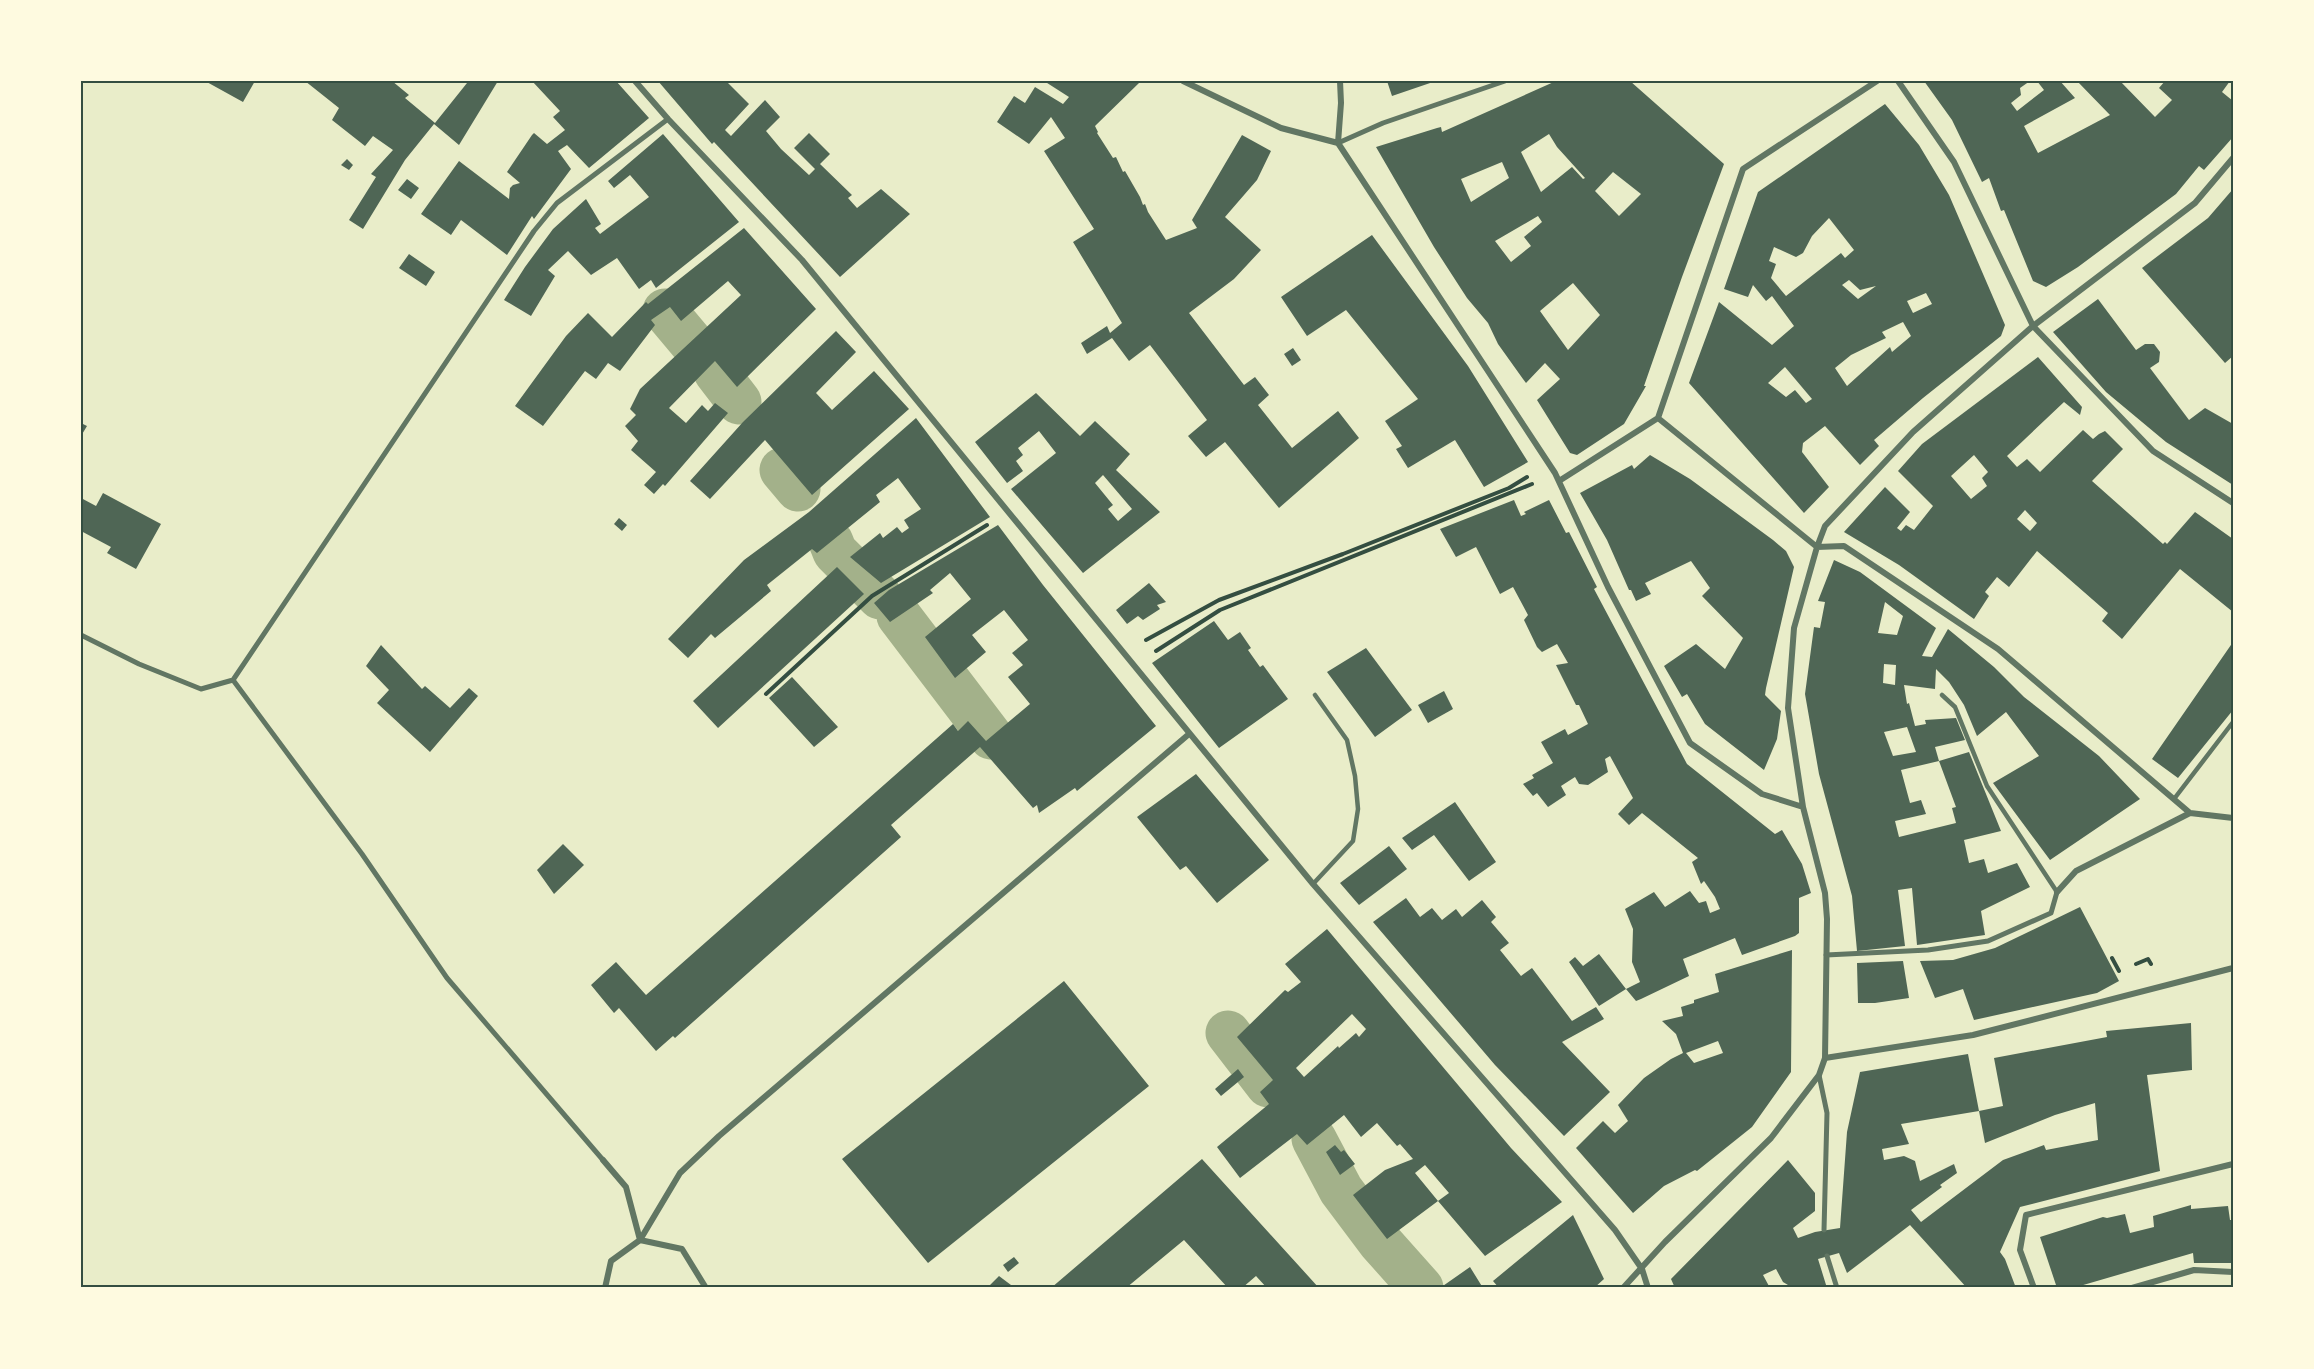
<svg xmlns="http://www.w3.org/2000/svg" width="2314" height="1369" viewBox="0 0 2314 1369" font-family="Helvetica,sans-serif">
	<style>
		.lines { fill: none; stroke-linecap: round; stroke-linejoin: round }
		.canal { stroke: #a3b18a; stroke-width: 45 }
		.building { fill: #4f6655; fill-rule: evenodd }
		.path { stroke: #344e41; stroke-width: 4 }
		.service { stroke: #617663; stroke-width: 4.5 }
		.pedestrian { stroke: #617663; stroke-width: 5 }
		.minor { stroke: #617663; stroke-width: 6 }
		.neatline { fill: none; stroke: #344e41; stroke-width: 2 }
	</style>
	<rect width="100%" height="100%" fill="#e9edc9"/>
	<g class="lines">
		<path class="canal" d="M665 311 691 342
			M716 372 739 402
			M782 470 798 489
			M831 542 835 552 880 597
			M899 616 991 737
			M1228 1033 1268 1085
			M1314 1139 1341 1190 1380 1242 1421 1288"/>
	</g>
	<path class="building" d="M205 81H255L243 102Z
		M305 81H392L409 95 405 98 435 123 467 83 465 81H498L459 145 434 124 405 160 363 229 349 220 376 177 371 174 393 150 373 136 365 146 332 120 339 108Z
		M532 81H616L649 118 589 168 567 145 558 151 571 169 534 219 532 216 507 255 461 220 451 235 421 214 459 161 509 199 510 188 513 185 520 183 507 172 532 135 534 133 547 144 565 130 553 117 560 111Z
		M658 81H726L749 104 725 130 731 136 765 100 780 117 766 131 781 149 809 175 815 169 794 148 809 133 830 154 820 164 852 195 848 198 857 208 881 189 910 214 840 277 714 142 712 144Z
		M1044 81H1135L1139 83 1095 126 1098 132 1097 133 1113 158 1116 157 1123 172 1125 171 1140 197 1143 205 1145 204 1148 212 1166 240 1197 228 1192 220 1242 135 1271 151 1257 180 1225 217 1261 250 1234 279 1189 313 1244 385 1255 377 1269 395 1258 405 1292 448 1338 411 1359 438 1279 508 1225 442 1206 457 1188 436 1207 420 1150 345 1129 361 1112 338 1087 354 1081 343 1107 326 1110 333 1122 323 1073 242 1094 229 1044 151 1065 138 1051 117 1029 144 997 122 1014 96 1025 103 1035 87 1063 104 1069 97Z
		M1387 81H1436L1392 96Z
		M1556 81H1630L1724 164 1682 277 1644 386H1646L1624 424 1577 455 1570 453 1537 400 1560 379 1545 363 1526 383 1523 379 1498 344 1488 323 1467 298 1434 247 1376 147 1437 128 1441 127 1442 132ZM1549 134 1557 147 1585 178 1583 179 1572 167 1541 192 1521 152ZM1502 162 1509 178 1471 202 1461 179ZM1613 172 1641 194 1619 216 1595 191ZM1538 216 1542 222 1524 237 1531 246 1511 262 1495 241ZM1573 283 1600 315 1568 350 1540 311Z
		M1924 81H2030L2020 88 2021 95 2011 103 2017 111 2044 90 2037 81H2060L2075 98 2024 126 2038 153 2110 115 2077 81H2120L2155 117 2172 100 2159 88 2165 81H2230L2222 92 2233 101V137L2204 170 2199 166 2176 194 2078 267 2046 287 2033 281 2004 210 2001 211 1989 178 1982 182 1952 120Z
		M1885 104 1919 145 1949 195 2005 325 2001 336 1923 398 1874 440 1879 446 1860 465 1825 426 1803 443 1802 452 1829 487 1804 513 1689 383 1719 302 1772 345 1794 326 1772 296 1766 301 1753 285 1748 297 1724 289 1758 192ZM1829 218 1854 250 1845 258 1841 253 1786 296 1771 278 1776 264 1769 261 1774 247 1796 257 1803 253 1812 236ZM1849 280 1860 290 1876 286 1858 299 1842 285ZM1926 293 1932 304 1913 313 1907 301ZM1903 322 1911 336 1892 352 1890 347 1847 386 1835 368 1851 355 1886 338 1882 332ZM1785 367 1812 399 1806 403 1795 390 1786 397 1768 383Z
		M663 134 739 222 656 288 651 280 639 289 617 258 591 275 568 251 548 270 555 276 531 316 504 300 525 267 553 229 586 199 601 224 595 228 600 234 649 197 630 175 614 188 608 181Z
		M347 159 353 165 349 170 341 165Z
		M407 179 419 188 411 199 398 190Z
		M2233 189V356L2225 363 2142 268 2208 218Z
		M744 228 816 309 737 387 715 361 669 408 686 423 702 405 708 411 715 403 728 413 665 486 663 484 654 494 644 485 656 472 631 450 638 441 625 426 636 415 630 409 640 389 741 295 728 281 681 321 670 307 651 320 655 325 620 371 608 363 596 379 585 371 543 426 515 406 566 336 588 313 612 337 646 302 648 304Z
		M1372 235 1468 366 1528 462 1484 487 1455 440 1408 468 1396 449 1402 446 1385 421 1418 399 1346 310 1307 336 1281 297Z
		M409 254 435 272 426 286 399 268Z
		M2098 299 2136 350 2145 344H2154L2160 352 2159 362 2150 368 2189 420 2205 408 2233 424V485L2166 442 2106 392 2053 332Z
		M836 331 856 352 816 393 832 410 874 371 909 409 812 495 765 440 710 499 690 481 743 422Z
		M1293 348 1301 360 1292 366 1284 354Z
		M2038 357 2082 407 2080 415 2064 402 2007 456 2017 467 2027 459 2040 472 2083 430 2093 439 2099 434 2105 431 2123 449 2092 481 2163 544 2165 542 2167 544 2195 512 2233 539V612L2180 569 2122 639 2102 621 2108 613 2037 551 2009 587 1997 577 1985 592 1989 596 1974 619 1899 565 1844 532 1885 487 1910 512 1897 528 1901 531 1906 525 1914 530 1933 506 1898 471 1922 444ZM1974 455 1988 472 1982 478 1987 486 1971 499 1951 476ZM2025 510 2037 523 2030 531 2017 519Z
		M1036 393 1080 436 1095 421 1130 454 1116 470 1160 512 1083 573 1011 489 1056 453 1039 431 1018 448 1023 455 1016 461 1023 471 1007 483 975 442ZM1103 475 1132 509 1118 521 1108 509 1113 505 1095 483Z
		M916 418 990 517 881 583 850 557 880 533 883 538 897 527 902 533 909 528 904 520 921 509 898 478 876 495 880 502 817 553 812 549 767 585 771 591 715 638 711 634 688 658 668 639 744 560 809 512Z
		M81 423 87 426 81 436Z
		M1650 455 1690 479 1773 540 1786 551 1794 567 1766 688 1765 695 1781 711 1777 739 1764 770 1705 724 1687 694 1682 697 1664 666 1696 644 1725 669 1743 638 1702 596 1710 588 1691 561 1645 583 1651 594 1636 601 1631 590H1629L1607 540 1580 493 1632 465 1634 469Z
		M103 493 161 524 136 569 107 553 111 547 81 531V498L96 506Z
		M1514 500 1521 516 1526 514 1524 512 1549 500 1566 533 1569 532 1597 587 1594 589 1687 764 1775 834 1782 830 1802 864 1811 893 1799 898V933L1795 936 1742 955 1735 938 1683 959 1689 976 1641 999 1636 1001 1626 989 1640 982 1632 962 1633 929 1625 909 1654 892 1665 907 1690 891 1699 903 1706 901 1710 913 1720 909 1715 897 1704 881 1701 884 1692 862 1698 858 1642 813 1629 825 1618 814 1633 798 1610 756 1605 759 1608 772 1588 785 1579 784 1575 777 1561 786 1566 795 1548 807 1537 793 1533 796 1523 784 1534 778 1532 775 1553 763 1541 742 1565 729 1568 735 1588 724 1579 705H1576L1556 665 1568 663 1557 644 1542 652 1537 647 1524 620 1528 615 1513 587 1500 594 1476 547 1456 557 1440 529Z
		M619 518 627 525 622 531 614 524Z
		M998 525 1043 585 1156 726 1077 791 1075 788 1039 813 1037 805 1033 808 980 747 891 825 901 837 675 1038 673 1036 656 1051 619 1008 614 1013 591 985 616 962 646 995 953 724 958 731 968 721 986 741 1030 704 1008 677 1023 665 1012 653 1028 640 1004 610 972 635 986 652 955 678 925 637 971 599 950 573 930 590 933 593 890 622 874 603 889 590Z
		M1834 560 1860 572 1936 628 1922 656 1932 657 1948 629 1994 667 2024 697 2099 756 2140 799 2050 860 1993 783 2039 756 2006 712 1977 736 1964 705 1949 682 1936 669 1935 689 1904 685 1907 704 1909 703 1915 726 1926 724 1925 720 1956 718 1965 740 1935 747 1939 761 1901 770 1910 803 1921 800 1926 814 1895 821 1899 837 1956 823 1952 808 1956 807 1939 761 1969 752 2001 831 1964 840 1969 863 1984 859 1988 873 2017 863 2030 887 1981 911 1985 935 1917 945 1912 888 1898 890 1905 946 1857 951 1852 896 1819 774 1805 694 1814 627 1820 628 1825 602 1818 601ZM1885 602 1903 616 1897 635 1878 633ZM1884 664 1896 665 1895 685 1883 683ZM1907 727 1916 752 1893 756 1884 732Z
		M837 567 864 594 718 728 693 701Z
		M1149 583 1166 602 1157 605 1160 609 1143 620 1138 616 1127 624 1116 610Z
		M1214 621 1228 640 1240 632 1251 648 1248 650 1260 667 1263 665 1288 699 1219 748 1152 663Z
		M2233 642V710L2178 778 2152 759Z
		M381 645 422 689 425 686 450 708 469 688 478 696 430 752 377 703 389 690 366 666Z
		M1366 648 1412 710 1375 737 1327 672Z
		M792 677 838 727 814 747 769 698Z
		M1444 691 1453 709 1428 723 1418 705Z
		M1196 774 1269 860 1217 903 1186 866 1180 870 1137 817Z
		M1455 802 1496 862 1469 881 1434 835 1412 850 1402 838Z
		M563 844 584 865 554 894 537 870Z
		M1389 846 1407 869 1359 905 1340 883Z
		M1406 898 1420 917 1432 908 1442 920 1456 909 1462 917 1482 900 1496 917 1491 922 1509 943 1500 950 1521 976 1532 968 1572 1021 1596 1007 1604 1019 1562 1042 1610 1092 1564 1136 1495 1065 1373 922Z
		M2080 907 2119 981 2097 993 1974 1020 1963 989 1935 998 1920 961 1953 960 1995 948Z
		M1327 929 1511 1148 1562 1202 1485 1256 1438 1201 1449 1193 1425 1165 1415 1173 1438 1201 1387 1239 1353 1195 1385 1170 1413 1159 1400 1144 1397 1146 1377 1123 1361 1137 1344 1115 1307 1145 1297 1134 1240 1178 1217 1147 1269 1104 1260 1092 1273 1080 1237 1037 1285 990 1288 992 1301 982 1285 964ZM1352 1014 1366 1029 1359 1037 1356 1033 1339 1048 1338 1046 1304 1077 1296 1068Z
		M1792 950 1791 1072 1752 1127 1697 1171 1695 1170 1664 1186 1633 1213 1576 1148 1603 1121 1615 1133 1628 1121 1618 1105 1644 1078 1671 1059 1683 1053 1676 1034 1662 1021 1683 1016 1681 1007 1694 1003V1000L1719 992 1715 974ZM1718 1041 1723 1053 1694 1063 1686 1053Z
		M1599 954 1626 989 1599 1006 1569 962 1575 957 1583 966Z
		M1903 961 1909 998 1875 1003H1858L1857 963Z
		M1064 981 1149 1086 928 1263 842 1159Z
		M2191 1023 2192 1070 2147 1075 2160 1171 2020 1207 2000 1252 2005 1259 2016 1288H1967L1910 1225 1847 1273 1839 1253 1818 1259 1827 1288H1793L1783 1282 1776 1269 1763 1275 1770 1288H1675L1671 1279 1788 1160 1815 1193V1211L1793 1228 1798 1238 1815 1232 1840 1228 1847 1132 1860 1072 1968 1054 1979 1111 1901 1124 1909 1144 1882 1149 1884 1160 1904 1156 1915 1161 1920 1181 1954 1164 1957 1173 1940 1185 1942 1187 1911 1210 1921 1222 2003 1160 2044 1145 2046 1150 2098 1140 2095 1103 2055 1115 1985 1143 1979 1111 2003 1106 1994 1058 2107 1037 2106 1031Z
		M1238 1069 1244 1077 1221 1096 1215 1089Z
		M1335 1145 1341 1152 1344 1150 1355 1164 1340 1175 1326 1152Z
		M1202 1159 1319 1288H1267L1256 1276 1242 1288H1228L1184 1240 1126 1288H1051Z
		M2191 1205V1209L2228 1206 2230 1220H2233V1263H2194L2193 1253 2073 1288H2057L2040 1237 2103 1217 2107 1218 2125 1214 2130 1233 2154 1227 2153 1216Z
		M1573 1215 1604 1279 1594 1288H1499L1493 1281Z
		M1014 1257 1019 1263 1008 1272 1003 1265Z
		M1470 1267 1483 1288H1440Z
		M999 1276 1015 1288H987Z"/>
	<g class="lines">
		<path class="path" d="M1146 640 1219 600 1343 554 1509 488 1527 477
			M1156 651 1220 610 1532 484
			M766 694 872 596 987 525
			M2112 958 2119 971
			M2136 964 2148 959 2151 964"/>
		<path class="service" d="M1942 695 1955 707 1987 786 2057 892
			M2174 799 2233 722
			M1313 884 1353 841 1358 809 1355 776 1347 740 1315 695"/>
		<path class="pedestrian" d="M1338 143 1383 123 1505 81
			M81 635 139 664 201 689 233 680 534 231 557 203 668 119
			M233 680 362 854 447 978 603 1160
			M1826 955 1928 950 1988 941 2051 913 2057 892
			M1819 1075 1827 1113 1824 1230
			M1827 1256 1837 1288"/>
		<path class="minor" d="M635 81 668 119 802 260 1313 884 1615 1230 1642 1269 1648 1288
			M1183 81 1281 128 1338 143
			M1898 81 1954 162 2033 326 2153 451 2233 503
			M1338 143 1555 473 1608 587 1690 743 1762 794 1803 807
			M1338 143 1341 103 1340 81
			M1658 418 1743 169 1877 81
			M1658 418 1817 547
			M1559 481 1658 418
			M1817 547 1844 546 1998 649 2190 813
			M2057 892 2076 871 2190 813 2233 818
			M1825 1058 1973 1035 2233 968
			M603 1160 626 1187 640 1240 680 1173 719 1136 1189 734
			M605 1288 611 1261 640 1240 682 1249 706 1288
			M1623 1288 1665 1242 1771 1138 1819 1075 1825 1058 1827 919 1825 893 1803 807 1788 708 1794 628 1817 547 1825 526 1913 432 2033 326 2195 203 2233 158
			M2034 1288 2020 1250 2026 1215 2233 1164
			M2132 1288 2194 1270 2233 1272"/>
	</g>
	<rect width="2314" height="1369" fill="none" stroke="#fefae0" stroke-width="165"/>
	<rect x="82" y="82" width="2150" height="1204" class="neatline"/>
</svg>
